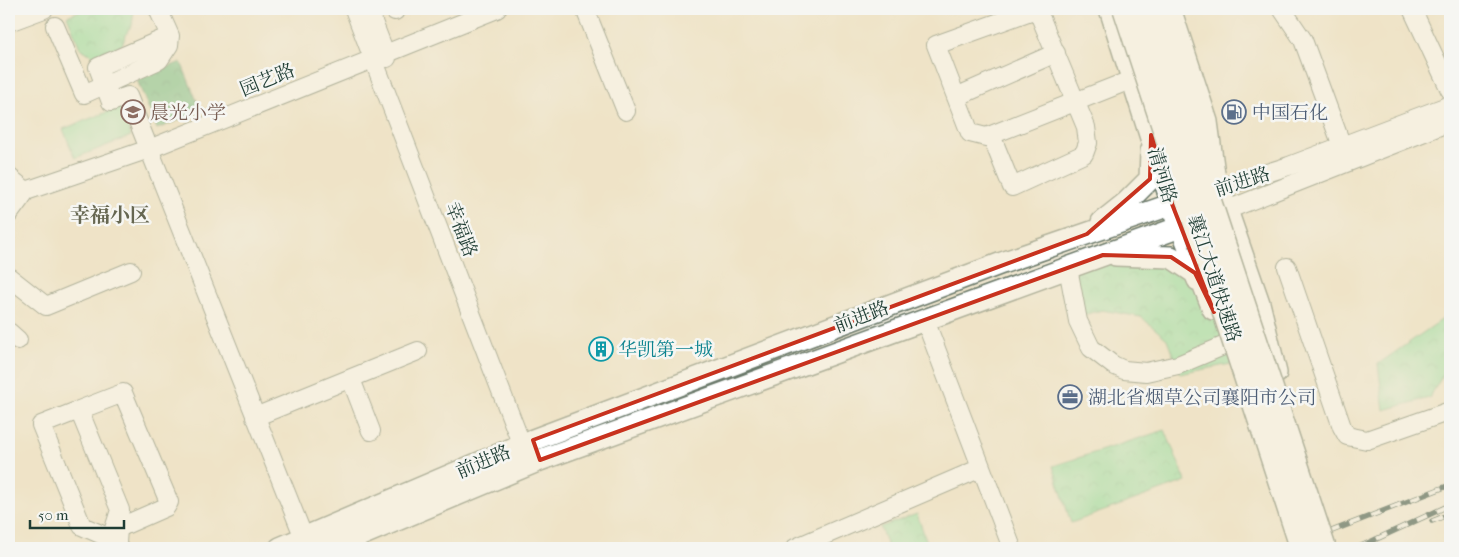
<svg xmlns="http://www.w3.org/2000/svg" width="1459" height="557" viewBox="0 0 1459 557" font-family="'IM FELL French Canon','Noto Serif SC',serif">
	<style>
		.forest { fill: url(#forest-crowns); stroke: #487e5d }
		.park { fill: url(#park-crowns); stroke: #558e6a }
		.pitch { fill: #8bdfa0; stroke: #558e6a }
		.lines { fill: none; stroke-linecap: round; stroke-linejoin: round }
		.minor-casing { stroke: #687767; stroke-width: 20 }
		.major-casing { stroke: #687767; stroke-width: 24 }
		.minor { stroke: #fff; stroke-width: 18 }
		.major { stroke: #fff; stroke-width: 21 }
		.rail-casing { stroke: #1f3d34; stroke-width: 5.5 }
		.rail { stroke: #f6f6f2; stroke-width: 4; stroke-dasharray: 11; stroke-linecap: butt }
		.highway-bridge-casing { stroke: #687767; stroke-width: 28; stroke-linecap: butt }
		.highway-bridge { stroke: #fff; stroke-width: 25 }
		.marked { fill: none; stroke: #c8321e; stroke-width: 4; stroke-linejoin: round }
		.labels { text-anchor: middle; stroke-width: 5; stroke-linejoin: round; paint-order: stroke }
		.street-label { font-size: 19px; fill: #1f3d34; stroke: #f6f6f2 }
		.education-label { font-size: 19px; fill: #785e54; stroke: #f6f6f2; text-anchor: start }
		.service-label { font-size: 19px; fill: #4e5e75; stroke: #f6f6f2; text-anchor: start }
		.culture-label { font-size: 19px; fill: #0d838f; stroke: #f6f6f2; text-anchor: start }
		.neighbourhood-label { font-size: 20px; font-weight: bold; fill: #666751; stroke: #f6f6f2 }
	</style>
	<defs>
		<pattern id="forest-crowns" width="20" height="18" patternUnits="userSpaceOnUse" patternTransform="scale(1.25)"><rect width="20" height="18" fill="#70be86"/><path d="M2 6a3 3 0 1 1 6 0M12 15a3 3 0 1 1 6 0" fill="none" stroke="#5b9c6e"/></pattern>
		<pattern id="park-crowns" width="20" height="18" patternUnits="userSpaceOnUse" patternTransform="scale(1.25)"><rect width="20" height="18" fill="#8bdfa0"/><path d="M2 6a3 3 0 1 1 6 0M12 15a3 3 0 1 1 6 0" fill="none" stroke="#78c08a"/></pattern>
	</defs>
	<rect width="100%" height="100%" fill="#f6f6f2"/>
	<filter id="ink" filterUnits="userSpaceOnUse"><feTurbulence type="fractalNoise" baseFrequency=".02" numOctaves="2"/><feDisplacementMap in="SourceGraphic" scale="10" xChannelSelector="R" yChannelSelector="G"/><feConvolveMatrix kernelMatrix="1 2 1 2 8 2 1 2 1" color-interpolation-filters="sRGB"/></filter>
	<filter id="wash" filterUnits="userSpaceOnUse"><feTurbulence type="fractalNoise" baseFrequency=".0096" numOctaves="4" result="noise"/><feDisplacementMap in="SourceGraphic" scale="20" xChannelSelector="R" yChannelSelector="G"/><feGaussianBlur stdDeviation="1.12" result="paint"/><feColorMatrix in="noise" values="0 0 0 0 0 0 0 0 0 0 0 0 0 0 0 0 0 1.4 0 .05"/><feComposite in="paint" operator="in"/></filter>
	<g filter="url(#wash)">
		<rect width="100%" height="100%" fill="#efe3c7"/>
		<path class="forest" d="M181 62 201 111 157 129 137 80Z"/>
		<path class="park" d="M85 9H134L132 26 128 30 122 45 116 48 110 53 101 52 96 58 80 48 67 16Z
			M1103 255 1171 257 1195 273 1236 363 1180 374 1167 339 1141 317 1102 310 1071 318 1055 273Z
			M1450 314V364L1429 398 1384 410 1378 364Z
			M1165 430 1186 481 1071 523 1053 466Z
			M917 514 929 548H888L880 527Z"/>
		<path class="pitch" d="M120 107 131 136 75 158 63 129Z"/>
	</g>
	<g filter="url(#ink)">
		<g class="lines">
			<g class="minor-casing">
				<path id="minor" d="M158 9 170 36 98 67 111 102 128 96 304 538
					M354 9 526 456
					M368 9 387 58
					M394 9 395 11
					M585 9 626 111
					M1036 9 936 45 970 133 986 137 1133 79
					M1282 9 1303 40 1342 146
					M1412 9 1450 90
					M9 22 44 9
					M55 26 84 94 159 60 169 45 170 36
					M956 97 1056 53
					M991 135 1012 187 1084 154 1088 143 1086 127 1037 9
					M9 177 26 191 149 149 497 9
					M1219 188 1289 166 1450 105
					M1227 210 1450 122
					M9 214 26 191
					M1287 267 1342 427 1347 436 1367 440 1450 411
					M1068 268 1078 321 1091 348 1113 365 1124 370 1146 372 1178 365 1228 344
					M9 277 46 306 131 271
					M925 320 1012 548
					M9 332 18 340
					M351 379 371 431
					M79 410 41 425 82 526 114 540
					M255 417 418 351
					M117 543 118 529 125 525 166 507 169 502 123 393 79 410 120 510 114 529V540L119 548
					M795 548 981 468"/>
			</g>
			<g class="major-casing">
				<path id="major" d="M1110 9 1172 204 1213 309
					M1222 196 1259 303 1276 373
					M1102 222 1127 202 1150 179 1151 152
					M1116 255 1171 257 1195 273 1198 280
					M280 548 533 440 1002 263 1219 188
					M330 548 540 460 1227 210"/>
			</g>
			<use href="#minor" class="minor"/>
			<use href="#major" class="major"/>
			<g class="rail-casing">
				<path id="rail" d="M1432 521 1450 514
					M1288 548 1450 485
					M1357 548 1450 505"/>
			</g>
			<use href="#rail" class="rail"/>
			<g class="highway-bridge-casing">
				<path id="highway-bridge" d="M1126 9 1303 548
					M1145 9 1323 548
					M1168 9 1205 122 1212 174"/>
			</g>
			<use href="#highway-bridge" class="highway-bridge"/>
		</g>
	</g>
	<path d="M0 0H1459V557H0ZM1151 135 1172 204 1214 312 1195 273 1171 257 1103 255 540 460 533 440 1087 234 1150 179Z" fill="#efe3c7" fill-opacity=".55" fill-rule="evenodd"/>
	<path class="marked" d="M1151 135 1172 204 1214 312 1195 273 1171 257 1103 255 540 460 533 440 1087 234 1150 179Z"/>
	<defs>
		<g id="school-ring" transform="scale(1.25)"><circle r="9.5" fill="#f6f6f2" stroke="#8d6e63" stroke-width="1.5"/><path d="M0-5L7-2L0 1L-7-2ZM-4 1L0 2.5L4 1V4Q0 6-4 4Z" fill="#8d6e63"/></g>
		<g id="fuel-ring" transform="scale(1.25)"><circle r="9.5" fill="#f6f6f2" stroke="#5c6f8a" stroke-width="1.5"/><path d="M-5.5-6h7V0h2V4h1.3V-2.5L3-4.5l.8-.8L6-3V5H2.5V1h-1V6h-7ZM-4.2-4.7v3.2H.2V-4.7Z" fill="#5c6f8a"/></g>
		<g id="building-ring" transform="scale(1.25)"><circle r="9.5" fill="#f6f6f2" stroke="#0f9aa8" stroke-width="1.5"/><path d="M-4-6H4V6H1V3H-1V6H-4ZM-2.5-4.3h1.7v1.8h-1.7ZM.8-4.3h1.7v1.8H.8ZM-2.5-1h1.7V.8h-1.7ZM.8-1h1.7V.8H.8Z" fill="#0f9aa8"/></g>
		<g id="office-ring" transform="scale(1.25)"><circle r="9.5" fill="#f6f6f2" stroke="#5c6f8a" stroke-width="1.5"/><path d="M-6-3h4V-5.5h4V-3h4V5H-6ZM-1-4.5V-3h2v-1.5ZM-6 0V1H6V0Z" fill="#5c6f8a"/></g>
	</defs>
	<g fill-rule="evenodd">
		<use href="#school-ring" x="133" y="112"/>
		<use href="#fuel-ring" x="1234" y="112"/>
		<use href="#building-ring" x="601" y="349"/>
		<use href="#office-ring" x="1070" y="397"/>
	</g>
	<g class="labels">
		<g class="street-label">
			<text transform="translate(267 79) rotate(-22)" y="7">园艺路</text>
			<text transform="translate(1163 175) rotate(73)" y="7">清河路</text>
			<text transform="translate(1242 181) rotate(-18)" y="7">前进路</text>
			<text transform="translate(462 229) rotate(69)" y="7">幸福路</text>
			<text transform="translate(1215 278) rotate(72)" y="7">襄江大道快速路</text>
			<text transform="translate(861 316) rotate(-21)" y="7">前进路</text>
			<text transform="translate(483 461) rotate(-23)" y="7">前进路</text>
		</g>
		<g class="education-label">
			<text x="150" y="119">晨光小学</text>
		</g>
		<g class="service-label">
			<text x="1252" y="119">中国石化</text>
			<text x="1088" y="404">湖北省烟草公司襄阳市公司</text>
		</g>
		<g class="culture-label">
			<text x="618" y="356">华凯第一城</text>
		</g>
		<g class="neighbourhood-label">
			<text x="110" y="222">幸福小区</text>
		</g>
	</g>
	<rect width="1459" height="557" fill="none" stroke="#f6f6f2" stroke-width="30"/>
	<path d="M30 520v8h94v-8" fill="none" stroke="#1f3d34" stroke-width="2.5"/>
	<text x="38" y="520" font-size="15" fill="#1f3d34" stroke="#f6f6f2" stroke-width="4" paint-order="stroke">50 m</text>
</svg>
